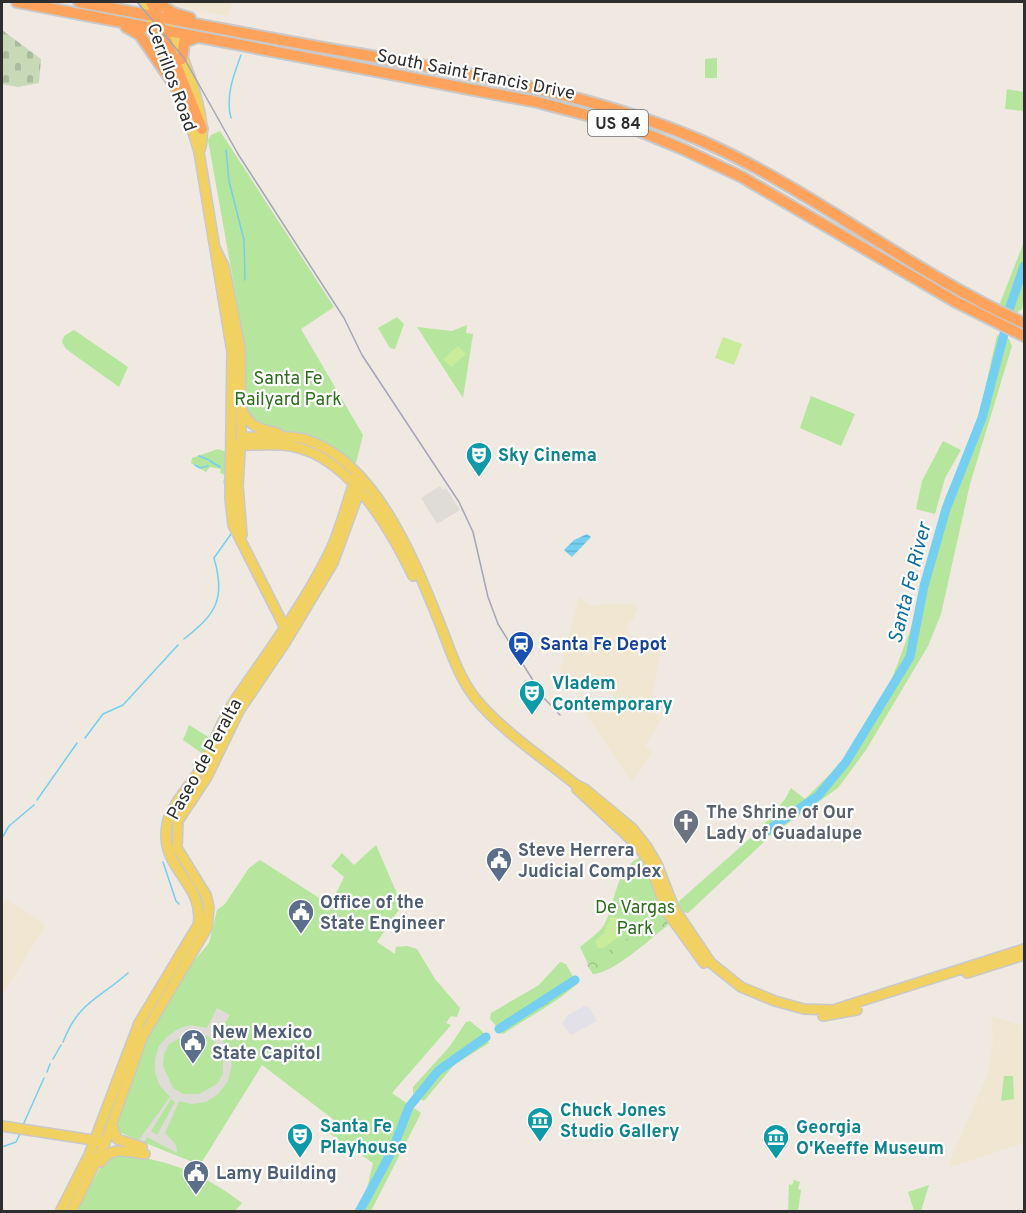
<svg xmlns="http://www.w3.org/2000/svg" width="1026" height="1213" viewBox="0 0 1026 1213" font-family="Overpass,sans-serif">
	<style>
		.industrial { fill: #e3e1e8 }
		.education { fill: #f0e6d1 }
		.green { fill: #b6e59e }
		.forest { fill: url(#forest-crowns) }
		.cemetery { fill: url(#cemetery-stones) }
		.pitch { fill: #c9ec9a }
		.plaza { fill: #dfdcd8; fill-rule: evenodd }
		.water { fill: url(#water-rules) }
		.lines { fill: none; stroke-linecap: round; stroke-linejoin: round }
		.stream { stroke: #75cff0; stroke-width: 1.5 }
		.river { stroke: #75cff0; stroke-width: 9 }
		.major-casing { stroke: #c9c9c9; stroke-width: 12 }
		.highway-casing { stroke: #c9c9c9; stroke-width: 14 }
		.major { stroke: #f2d163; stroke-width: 9 }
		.highway { stroke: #ffa35c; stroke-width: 10 }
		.rail { stroke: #a3a6b8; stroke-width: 1.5 }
		.labels { text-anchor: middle; stroke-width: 4.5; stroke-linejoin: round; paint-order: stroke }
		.shield { fill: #fff; stroke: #6d6d6d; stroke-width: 1.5 }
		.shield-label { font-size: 16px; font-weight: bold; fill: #2e2e2e }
		.street-label { font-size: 18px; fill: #2e2e2e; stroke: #fff }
		.park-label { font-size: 18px; fill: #2c6e1b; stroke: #fff }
		.culture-label { font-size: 18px; font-weight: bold; fill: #0d838f; stroke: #fff; text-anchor: start }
		.transit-label { font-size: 18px; font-weight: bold; fill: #164399; stroke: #fff; text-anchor: start }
		.worship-label { font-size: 18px; font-weight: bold; fill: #5b616d; stroke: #fff; text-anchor: start }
		.service-label { font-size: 18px; font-weight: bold; fill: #4e5e75; stroke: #fff; text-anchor: start }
		.water-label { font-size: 20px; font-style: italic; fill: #0d6fa3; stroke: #fff }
	</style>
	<defs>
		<pattern id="forest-crowns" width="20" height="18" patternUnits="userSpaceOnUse" patternTransform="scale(1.5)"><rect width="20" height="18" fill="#b6e59e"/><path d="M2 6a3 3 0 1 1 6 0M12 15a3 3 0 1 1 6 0" fill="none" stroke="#9dc588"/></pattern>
		<pattern id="cemetery-stones" width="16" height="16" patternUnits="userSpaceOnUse" patternTransform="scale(1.5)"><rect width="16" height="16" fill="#c8d9b8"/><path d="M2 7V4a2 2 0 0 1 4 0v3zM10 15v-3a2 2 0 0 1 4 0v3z" fill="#acbb9e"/></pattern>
		<pattern id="water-rules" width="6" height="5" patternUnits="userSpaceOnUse" patternTransform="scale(1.5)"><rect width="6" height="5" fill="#75cff0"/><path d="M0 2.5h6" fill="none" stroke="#66b2ce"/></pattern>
	</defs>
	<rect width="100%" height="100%" fill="#efe9e1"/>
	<path class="industrial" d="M584 1006 590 1008 597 1021 571 1035 562 1024 568 1015Z"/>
	<path class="education" d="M169 2H232L228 16 172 6Z
		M579 597 594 607 601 604H634L638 608 633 621 630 620 626 630 630 631 628 637 635 643 661 650 649 710 662 718 645 747 653 751 632 782 582 708 594 697 602 699 612 712 617 702 614 696 596 687 580 689 560 670Z
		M6 899 46 925 2 995V907Z
		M992 1016 1024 1026V1143L951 1167 949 1163 988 1073 993 1042Z"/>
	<path class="green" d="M717 58V78H705V59Z
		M1007 89 1024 92V111L1005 109Z
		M220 131 334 307 301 329 363 435 356 463 314 438 260 425 252 420 246 409V360L242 330 208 140 211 135Z
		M1024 242V301L1022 309 1015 314 1002 308 1000 303Z
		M397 317 404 324 395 349 390 348 378 328Z
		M467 325 466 333 473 334 463 398 417 327 452 331Z
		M74 330 128 367 119 387 66 349 62 342 64 336Z
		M997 335 1009 339 1012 346 970 484 941 614 928 646 866 750 838 788 770 836 761 828 785 799 791 788 805 799 841 763 891 681 910 631 945 498 976 429Z
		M811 396 855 414 841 446 800 428Z
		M943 441 961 450 945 478 935 514 916 509 922 481Z
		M218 449 226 452V488L223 482 225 475 220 473 221 469 210 467 206 472 191 463 192 458Z
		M189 725 210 738 203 754 183 740Z
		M755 834 764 842 688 913 683 912 677 903Z
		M376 845 402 905 377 942 395 954 396 947 407 946 417 949 435 979 460 1008 457 1017 451 1016 446 1023 451 1025 392 1093 421 1113 371 1211H357L365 1197 373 1163 330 1134 338 1123 262 1065 200 1165 118 1132 117 1123 145 1042 193 962 209 943 217 910 225 904 249 868 260 860 330 905 344 877 331 866 342 853 354 865Z
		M642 857 653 879 658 903 668 925C651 938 614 973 593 974L580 947C588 940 598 934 604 925 616 904 615 865 642 857Z
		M560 962 566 964 577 984C555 1004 528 1017 503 1034L490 1019 491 1013 539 985Z
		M470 1021 482 1031 489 1043 454 1065 424 1101 413 1093V1087L450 1046 466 1022Z
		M1004 1076H1013L1014 1099 1001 1101Z
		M112 1154C164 1158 200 1171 242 1203L235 1211 76 1212 105 1159Z
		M794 1180 800 1182 798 1189 801 1190 798 1211 788 1210 789 1184 792 1185Z
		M929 1185 921 1211H914L908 1192Z"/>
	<path class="forest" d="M663 915 668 923 666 926 593 974 587 965Z
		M572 976 577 984 503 1034 495 1026Z
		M483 1033 489 1040C466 1056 427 1070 424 1101L413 1093 437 1065Z"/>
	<path class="cemetery" d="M2 30 41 59 39 83 18 87 2 84Z"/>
	<path class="pitch" d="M723 337 742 344 734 365 715 358Z
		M458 346 466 354 451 367 443 359Z
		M611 916 620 919 625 927 619 931 621 935 604 948H598L595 941 604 933Z"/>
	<path class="plaza" d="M440 486 443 490 446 488 460 510 437 524 421 498Z
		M217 1008 230 1015 218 1034 231 1054 232 1064 228 1081 218 1094 206 1102 192 1104 179 1101 165 1133 176 1145 177 1153 147 1137 144 1142 141 1141 139 1140 170 1097 160 1086 155 1073V1059L159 1046 168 1036 178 1029 190 1025 207 1028ZM189 1033 204 1034 213 1040 223 1055V1074L217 1084 199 1094H183L173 1088 163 1066 164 1054 169 1044ZM171 1099 175 1102 157 1135 151 1131Z"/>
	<path class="water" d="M587 534 591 537 572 557 564 550 574 540Z"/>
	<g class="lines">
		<path class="stream" d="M231 118C225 97 234 74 241 55
			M226 150 229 181 244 240 245 280
			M199 456 209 460
			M210 461 220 467
			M195 465 200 468 208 466
			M184 639C216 614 226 599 214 558L231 534
			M85 738 103 714 123 705 178 645
			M37 800 77 743
			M2 838 9 826 34 805
			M163 862 176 901 179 904
			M63 1042C79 1001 99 999 128 973
			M53 1059 61 1045
			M47 1072 50 1064
			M23 1125 44 1078
			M2 1147 16 1142 20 1134"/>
		<path class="river" d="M1009 310 1024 266
			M765 832 818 796 846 762 910 657 924 586 946 509 982 418 1004 334
			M499 1029 575 980
			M359 1212 392 1151 409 1107 438 1071 486 1037"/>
		<g class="major-casing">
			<path id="major" d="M145 2 182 96 199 152 232 352 230 498 233 525 286 630
				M170 29C183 55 212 125 199 152
				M216 250 224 266 240 348 241 433 238 486 242 535
				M242 410C250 428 261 429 278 433
				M241 437C262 438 284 434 304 439 376 460 415 562 440 624 450 649 458 676 475 698 502 731 542 757 575 784L585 789 632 828 647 847 657 864 674 908 711 963 741 987 775 1001 804 1009 833 1010 1024 949
				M231 445C251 446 272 443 291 446 349 456 390 528 413 576
				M577 789 638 846 649 862 667 912 704 963
				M967 973 1024 955
				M823 1016 857 1010
				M112 1125 117 1139 142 1147
				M2 1126 99 1141
				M101 1162C111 1145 128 1152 145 1154
				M60 1212 89 1155 139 1023 198 925C206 882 155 868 168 820 174 800 195 782 204 762 215 741 223 717 237 697 270 649 307 600 332 547 342 524 348 498 357 474
				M71 1212 105 1143 143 1036 207 928 209 907 206 895 177 848 178 821 207 777 239 711 285 643 333 563 363 481"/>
		</g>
		<g class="highway-casing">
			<path id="highway" d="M17 2 537 102 625 125 683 149 742 177 956 302 1024 336
				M79 2C170 19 261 37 353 53 471 74 591 93 702 141 815 191 912 273 1024 323
				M151 2 160 20
				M160 4 173 13 190 18
				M126 27 140 35 182 96
				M161 27 202 129
				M182 59 184 42 195 38"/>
		</g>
		<use href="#major" class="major"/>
		<use href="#highway" class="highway"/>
		<path class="rail" d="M137 2 184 58 238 154 344 318 362 355 459 502 473 532 488 597 498 624 544 698 560 715"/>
	</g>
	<defs>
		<g id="theatre-pin" transform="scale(1.35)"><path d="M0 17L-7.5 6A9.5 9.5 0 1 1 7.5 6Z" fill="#0f9aa8" stroke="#fff"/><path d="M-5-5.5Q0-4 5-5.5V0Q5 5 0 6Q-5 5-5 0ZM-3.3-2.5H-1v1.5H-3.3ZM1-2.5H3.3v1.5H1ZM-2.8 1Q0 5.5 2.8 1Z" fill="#fff"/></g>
		<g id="station-pin" transform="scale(1.35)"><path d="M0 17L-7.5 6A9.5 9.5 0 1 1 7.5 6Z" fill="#1a4fb4" stroke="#fff"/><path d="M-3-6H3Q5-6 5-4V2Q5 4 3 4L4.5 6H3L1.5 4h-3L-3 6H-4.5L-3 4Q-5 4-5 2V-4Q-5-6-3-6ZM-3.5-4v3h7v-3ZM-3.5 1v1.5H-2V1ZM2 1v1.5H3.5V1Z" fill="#fff"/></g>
		<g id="church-pin" transform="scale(1.35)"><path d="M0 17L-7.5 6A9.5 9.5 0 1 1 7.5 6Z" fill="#6b7280" stroke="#fff"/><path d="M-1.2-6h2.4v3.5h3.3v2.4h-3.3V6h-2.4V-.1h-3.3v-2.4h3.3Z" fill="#fff"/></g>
		<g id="civic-pin" transform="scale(1.35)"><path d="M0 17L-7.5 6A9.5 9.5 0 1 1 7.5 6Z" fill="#5c6f8a" stroke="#fff"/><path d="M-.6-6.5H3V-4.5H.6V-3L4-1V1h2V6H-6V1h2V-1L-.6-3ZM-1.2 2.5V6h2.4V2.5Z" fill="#fff"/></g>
		<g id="museum-pin" transform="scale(1.35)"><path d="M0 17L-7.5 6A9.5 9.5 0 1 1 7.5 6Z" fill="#0f9aa8" stroke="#fff"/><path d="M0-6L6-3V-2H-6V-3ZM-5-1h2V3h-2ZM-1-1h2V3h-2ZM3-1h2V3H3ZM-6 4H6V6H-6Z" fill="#fff"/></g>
	</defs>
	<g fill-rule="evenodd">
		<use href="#theatre-pin" x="479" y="455"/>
		<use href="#station-pin" x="521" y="644"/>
		<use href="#theatre-pin" x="532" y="693"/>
		<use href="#church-pin" x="686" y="822"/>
		<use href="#civic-pin" x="499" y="860"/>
		<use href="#civic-pin" x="301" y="912"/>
		<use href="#civic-pin" x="193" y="1042"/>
		<use href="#museum-pin" x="540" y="1120"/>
		<use href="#theatre-pin" x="300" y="1136"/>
		<use href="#museum-pin" x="776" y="1137"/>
		<use href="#civic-pin" x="196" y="1173"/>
	</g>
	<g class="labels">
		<rect class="shield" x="588" y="110" width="60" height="26" rx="4.5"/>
		<g class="shield-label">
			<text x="618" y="129">US 84</text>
		</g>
		<g class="street-label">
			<text transform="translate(476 74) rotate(11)" y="6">South Saint Francis Drive</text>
			<text transform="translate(172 77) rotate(70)" y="6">Cerrillos Road</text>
			<text transform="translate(204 759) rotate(-61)" y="6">Paseo de Peralta</text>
		</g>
		<g class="park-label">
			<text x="288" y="384">Santa Fe<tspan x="288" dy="21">Railyard Park</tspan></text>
			<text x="635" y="913">De Vargas<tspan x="635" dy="21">Park</tspan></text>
		</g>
		<g class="culture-label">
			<text x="498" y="461">Sky Cinema</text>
			<text x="552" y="689">Vladem<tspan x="552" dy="21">Contemporary</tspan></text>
			<text x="560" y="1116">Chuck Jones<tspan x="560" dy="21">Studio Gallery</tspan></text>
			<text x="320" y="1132">Santa Fe<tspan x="320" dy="21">Playhouse</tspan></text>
			<text x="796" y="1133">Georgia<tspan x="796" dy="21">O'Keeffe Museum</tspan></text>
		</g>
		<g class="transit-label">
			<text x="540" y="650">Santa Fe Depot</text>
		</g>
		<g class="worship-label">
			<text x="706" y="818">The Shrine of Our<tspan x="706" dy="21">Lady of Guadalupe</tspan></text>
		</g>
		<g class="service-label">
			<text x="518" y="856">Steve Herrera<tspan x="518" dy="21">Judicial Complex</tspan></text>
			<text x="320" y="908">Office of the<tspan x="320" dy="21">State Engineer</tspan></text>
			<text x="212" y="1038">New Mexico<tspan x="212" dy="21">State Capitol</tspan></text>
			<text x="216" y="1179">Lamy Building</text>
		</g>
		<g class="water-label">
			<text transform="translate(909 583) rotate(-76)" y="7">Santa Fe River</text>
		</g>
	</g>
	<rect width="1026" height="1213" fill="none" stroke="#2e2e2e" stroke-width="6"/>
</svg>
